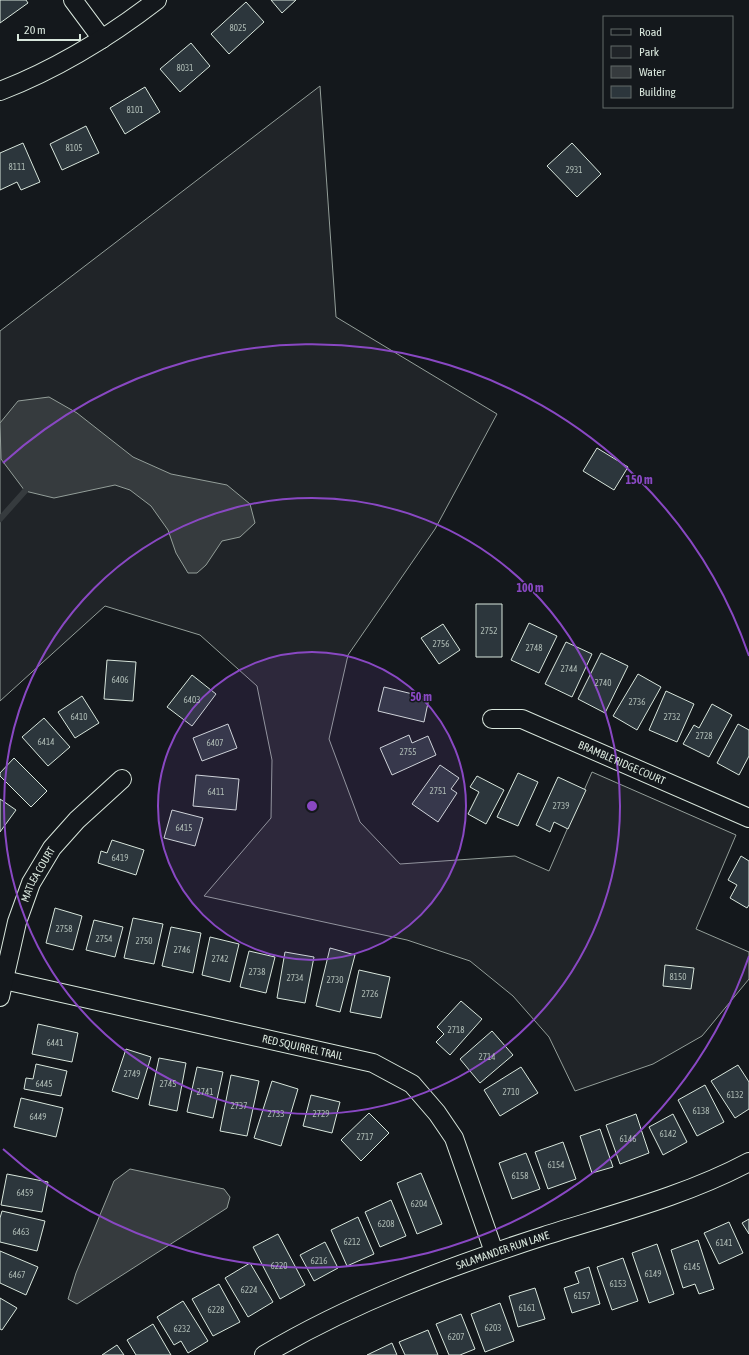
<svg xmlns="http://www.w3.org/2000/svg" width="749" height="1355" viewBox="0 0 749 1355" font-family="'Asap Condensed',sans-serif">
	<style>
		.green { fill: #202428; stroke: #939e99 }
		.water { fill: #363b3e; stroke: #939e99 }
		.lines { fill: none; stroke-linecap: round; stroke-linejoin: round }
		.stream { stroke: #363b3e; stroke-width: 6 }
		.building { fill: #2c363c; stroke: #d8e6dc }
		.minor-casing { stroke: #d8e6dc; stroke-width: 20 }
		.minor { stroke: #14181c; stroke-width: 18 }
		.ring { fill: none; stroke: #8948c3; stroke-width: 2 }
		.labels { text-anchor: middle; stroke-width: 3; stroke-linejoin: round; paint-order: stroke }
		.number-label { font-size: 9px; fill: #adbab4 }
		.street-label { font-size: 11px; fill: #d8e6dc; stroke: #14181c }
		.centre { fill: #8948c3; stroke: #14181c; stroke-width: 2 }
		.ring-label { font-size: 12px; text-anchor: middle; font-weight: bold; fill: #8948c3; stroke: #14181c; stroke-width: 3; stroke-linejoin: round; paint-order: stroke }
	</style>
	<rect width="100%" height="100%" fill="#14181c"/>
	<path class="green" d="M320 86 336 317 497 414 435 529 348 655 329 739 360 822 400 864 515 856 549 871 592 772 736 835 696 929 749 952V979L702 1036 653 1064 575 1091 549 1037 513 996 470 961 407 940 204 896 271 818 272 760 257 686 200 635 105 606 0 701V331Z"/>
	<path class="water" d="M49 397 77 413 133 457 171 474 227 485 250 504 255 523 240 537 222 541 206 565 197 573H188L176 553 168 530 151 506 130 490 115 485 54 498 25 491 1 459 0 423 18 401Z
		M130 1169 224 1189 230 1197 227 1208 77 1304 68 1299 76 1273 114 1181Z"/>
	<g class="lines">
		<path class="stream" d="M0 519 25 491"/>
	</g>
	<path class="building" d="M0 0H26L28 3 0 23Z
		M271 0H296L282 13Z
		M246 2 264 22 229 54 211 34Z
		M191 43 210 66 180 92 160 69Z
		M145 87 160 112 125 134 110 108Z
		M86 126 99 153 62 170 50 144Z
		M23 143 40 182 21 190 17 182 0 190V153Z
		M572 143 601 174 577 197 547 166Z
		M597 448 628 467 614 490 583 471Z
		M476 604H502V657H476Z
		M529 623 557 636 539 673 511 660Z
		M443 624 460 650 439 664 421 638Z
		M566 642 592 654 572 697 545 684Z
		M601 653 628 666 605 713 578 699Z
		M107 660 136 662 133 701 104 699Z
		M638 674 661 687 637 730 613 716Z
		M192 675 216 694 192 726 167 707Z
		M384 687 429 698 424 722 378 711Z
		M666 691 694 704 677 742 649 730Z
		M82 696 99 723 75 738 58 712Z
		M712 704 732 715 709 757 683 744 694 725 699 728Z
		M44 718 70 747 48 766 22 737Z
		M228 724 237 748 202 761 193 738Z
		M738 724 749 730V756L739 775 717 763Z
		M409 735 412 743 428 736 436 755 392 775 380 748Z
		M14 758 47 791 31 807 0 776V773Z
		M440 765 459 778 451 789 457 793 438 822 412 804Z
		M518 773 538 782 518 826 497 817Z
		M196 775 239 779 236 810 193 806Z
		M477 776 504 790 486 824 468 814 479 792 470 787Z
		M558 777 586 790 568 829 554 822 550 832 536 825Z
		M0 799 16 810 0 832Z
		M172 810 203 818 195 846 164 838Z
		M112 840 144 850 136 875 98 863 101 851 107 853Z
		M741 856 749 861V905L747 908 730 898 737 885 728 880Z
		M55 908 82 916 73 950 46 943Z
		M133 918 163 924 154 964 124 958Z
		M94 920 123 927 115 957 86 950Z
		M171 927 201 933 193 973 162 966Z
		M210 937 239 944 230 982 202 975Z
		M330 948 355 955 340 1012 316 1006Z
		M249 951 275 957 266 993 240 987Z
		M285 952 314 957 305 1003 277 998Z
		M665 965 694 968 691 989 663 986Z
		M359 970 390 977 381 1018 350 1012Z
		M461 1001 482 1019 450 1055 436 1042 444 1034 437 1027Z
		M38 1024 78 1033 72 1062 32 1054Z
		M492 1031 513 1055 480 1083 460 1059Z
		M126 1049 151 1057 138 1099 112 1091Z
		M159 1058 186 1063 177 1111 149 1105Z
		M36 1064 67 1071 61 1096 24 1089 26 1078 33 1079Z
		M738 1065 749 1082V1109L735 1118 711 1081Z
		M197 1067 223 1072 213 1118 187 1112Z
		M521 1067 538 1093 500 1116 484 1090Z
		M231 1075 259 1081 247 1136 220 1131Z
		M272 1081 298 1089 281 1146 254 1138Z
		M705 1085 724 1122 697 1136 678 1100Z
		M311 1095 340 1102 332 1133 303 1126Z
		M21 1098 63 1108 56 1137 14 1127Z
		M369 1113 389 1133 361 1161 341 1140Z
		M636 1114 649 1153 620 1164 606 1125Z
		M673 1114 687 1142 663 1155 649 1127Z
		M600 1129 613 1167 592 1173 580 1136Z
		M563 1142 576 1179 548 1189 535 1152Z
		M526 1153 540 1189 512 1199 499 1163Z
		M421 1173 442 1224 417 1234 397 1183Z
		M7 1174 48 1182 42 1212 1 1205Z
		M391 1200 406 1236 380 1247 365 1212Z
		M2 1211 45 1221 37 1251 0 1242V1218Z
		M358 1217 374 1254 347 1266 331 1230Z
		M749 1219V1234L742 1223Z
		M729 1222 743 1253 719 1264 704 1233Z
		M278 1234 305 1285 280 1299 253 1247Z
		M698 1240 714 1289 699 1294 695 1284 683 1288 671 1250Z
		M325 1242 338 1268 314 1281 300 1255Z
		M657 1244 674 1294 649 1303 632 1253Z
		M0 1251 38 1267 26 1295 0 1283Z
		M623 1258 638 1301 612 1310 597 1267Z
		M250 1263 273 1302 248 1317 225 1278Z
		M589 1267 600 1304 572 1313 564 1288 579 1283 575 1272Z
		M219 1284 240 1322 213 1336 192 1299Z
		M535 1288 545 1319 518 1327 509 1296Z
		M0 1298 17 1308 2 1330 0 1329Z
		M183 1301 208 1341 188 1353 181 1341 174 1345 157 1317Z
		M500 1303 514 1341 485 1352 471 1314Z
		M461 1314 475 1349 460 1355H449L436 1324Z
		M153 1324 171 1355H136L127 1340Z
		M428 1330 438 1355H405L399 1342Z
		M392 1343 397 1355H367Z
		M117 1345 124 1355H102Z"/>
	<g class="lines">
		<g class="minor-casing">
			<g id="minor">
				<path d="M73 0 102 39"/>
				<path d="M0 91C57 69 109 37 157 0"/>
				<path id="s1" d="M492 719H522L749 818"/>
				<path id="s2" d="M4 980 373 1063 412 1084 437 1113 454 1138 494 1252"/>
				<path id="s3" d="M0 997 17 922 31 883 52 848 77 820 122 779"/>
				<path id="s4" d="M264 1355C351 1303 448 1267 544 1236 613 1214 685 1196 749 1162"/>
			</g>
		</g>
		<use href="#minor" class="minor"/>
	</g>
	<circle cx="312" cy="806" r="154" fill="#8948c3" fill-opacity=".12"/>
	<g class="ring">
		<circle cx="312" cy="806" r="154"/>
		<circle cx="312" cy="806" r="308"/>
		<path d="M749 956A462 462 0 0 1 3 1149M3 463A462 462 0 0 1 749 656"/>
	</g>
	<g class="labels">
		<g class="number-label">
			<text x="238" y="31">8025</text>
			<text x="185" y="71">8031</text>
			<text x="135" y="113">8101</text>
			<text x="74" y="151">8105</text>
			<text x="17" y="170">8111</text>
			<text x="574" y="173">2931</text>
			<text x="489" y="634">2752</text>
			<text x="441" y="647">2756</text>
			<text x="534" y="651">2748</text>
			<text x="569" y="672">2744</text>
			<text x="120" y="683">6406</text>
			<text x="603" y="686">2740</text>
			<text x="192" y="703">6403</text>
			<text x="637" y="705">2736</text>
			<text x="79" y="720">6410</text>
			<text x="672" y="720">2732</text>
			<text x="704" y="739">2728</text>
			<text x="46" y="745">6414</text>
			<text x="215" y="746">6407</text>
			<text x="408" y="755">2755</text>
			<text x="438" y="794">2751</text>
			<text x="216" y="795">6411</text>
			<text x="561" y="809">2739</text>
			<text x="184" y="831">6415</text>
			<text x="120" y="861">6419</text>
			<text x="64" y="932">2758</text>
			<text x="104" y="942">2754</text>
			<text x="144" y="944">2750</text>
			<text x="182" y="953">2746</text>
			<text x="220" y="962">2742</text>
			<text x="257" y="975">2738</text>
			<text x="678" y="980">8150</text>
			<text x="295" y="981">2734</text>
			<text x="335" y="983">2730</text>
			<text x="370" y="997">2726</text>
			<text x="456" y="1033">2718</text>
			<text x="55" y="1046">6441</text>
			<text x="487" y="1060">2714</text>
			<text x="132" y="1077">2749</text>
			<text x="44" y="1087">6445</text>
			<text x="168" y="1087">2745</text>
			<text x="205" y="1095">2741</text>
			<text x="511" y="1095">2710</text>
			<text x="735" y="1098">6132</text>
			<text x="239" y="1109">2737</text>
			<text x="701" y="1114">6138</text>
			<text x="276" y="1117">2733</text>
			<text x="321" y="1117">2729</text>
			<text x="38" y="1120">6449</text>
			<text x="668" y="1137">6142</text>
			<text x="365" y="1140">2717</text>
			<text x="628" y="1142">6146</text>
			<text x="556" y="1168">6154</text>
			<text x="520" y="1179">6158</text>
			<text x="25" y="1196">6459</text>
			<text x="419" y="1207">6204</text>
			<text x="386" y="1227">6208</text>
			<text x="21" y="1235">6463</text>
			<text x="352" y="1245">6212</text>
			<text x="724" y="1246">6141</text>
			<text x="319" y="1264">6216</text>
			<text x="279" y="1269">6220</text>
			<text x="692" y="1270">6145</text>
			<text x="653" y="1277">6149</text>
			<text x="17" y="1278">6467</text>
			<text x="618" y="1287">6153</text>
			<text x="249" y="1293">6224</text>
			<text x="582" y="1299">6157</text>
			<text x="527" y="1311">6161</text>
			<text x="216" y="1313">6228</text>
			<text x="493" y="1331">6203</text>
			<text x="182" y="1332">6232</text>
			<text x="456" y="1340">6207</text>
		</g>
		<g class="street-label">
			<text dy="4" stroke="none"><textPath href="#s1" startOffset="139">BRAMBLE RIDGE COURT</textPath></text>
			<text dy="4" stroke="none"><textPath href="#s3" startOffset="129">MATLEA COURT</textPath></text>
			<text dy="4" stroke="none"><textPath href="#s2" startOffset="306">RED SQUIRREL TRAIL</textPath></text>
			<text dy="4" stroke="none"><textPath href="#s4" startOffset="261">SALAMANDER RUN LANE</textPath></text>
		</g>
	</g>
	<circle cx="312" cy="806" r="6" class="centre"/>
	<g class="ring-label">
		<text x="639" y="484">150 m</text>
		<text x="530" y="592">100 m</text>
		<text x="421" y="701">50 m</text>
	</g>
	<rect x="603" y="16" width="130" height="92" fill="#14181c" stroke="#626a69"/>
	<rect x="611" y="29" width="20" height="6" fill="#14181c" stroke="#626a69"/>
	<text x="639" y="36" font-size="12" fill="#d8e6dc">Road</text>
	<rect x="611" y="46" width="20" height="12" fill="#202428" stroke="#626a69"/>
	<text x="639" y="56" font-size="12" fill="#d8e6dc">Park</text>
	<rect x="611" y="66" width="20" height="12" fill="#363b3e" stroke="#626a69"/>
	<text x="639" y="76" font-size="12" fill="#d8e6dc">Water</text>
	<rect x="611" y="86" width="20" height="12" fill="#2c363c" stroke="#626a69"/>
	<text x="639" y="96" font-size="12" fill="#d8e6dc">Building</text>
	<path d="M18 34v6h62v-6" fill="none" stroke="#d8e6dc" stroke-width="2"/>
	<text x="24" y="34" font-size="12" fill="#d8e6dc" stroke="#14181c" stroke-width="3" paint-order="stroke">20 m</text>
</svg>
